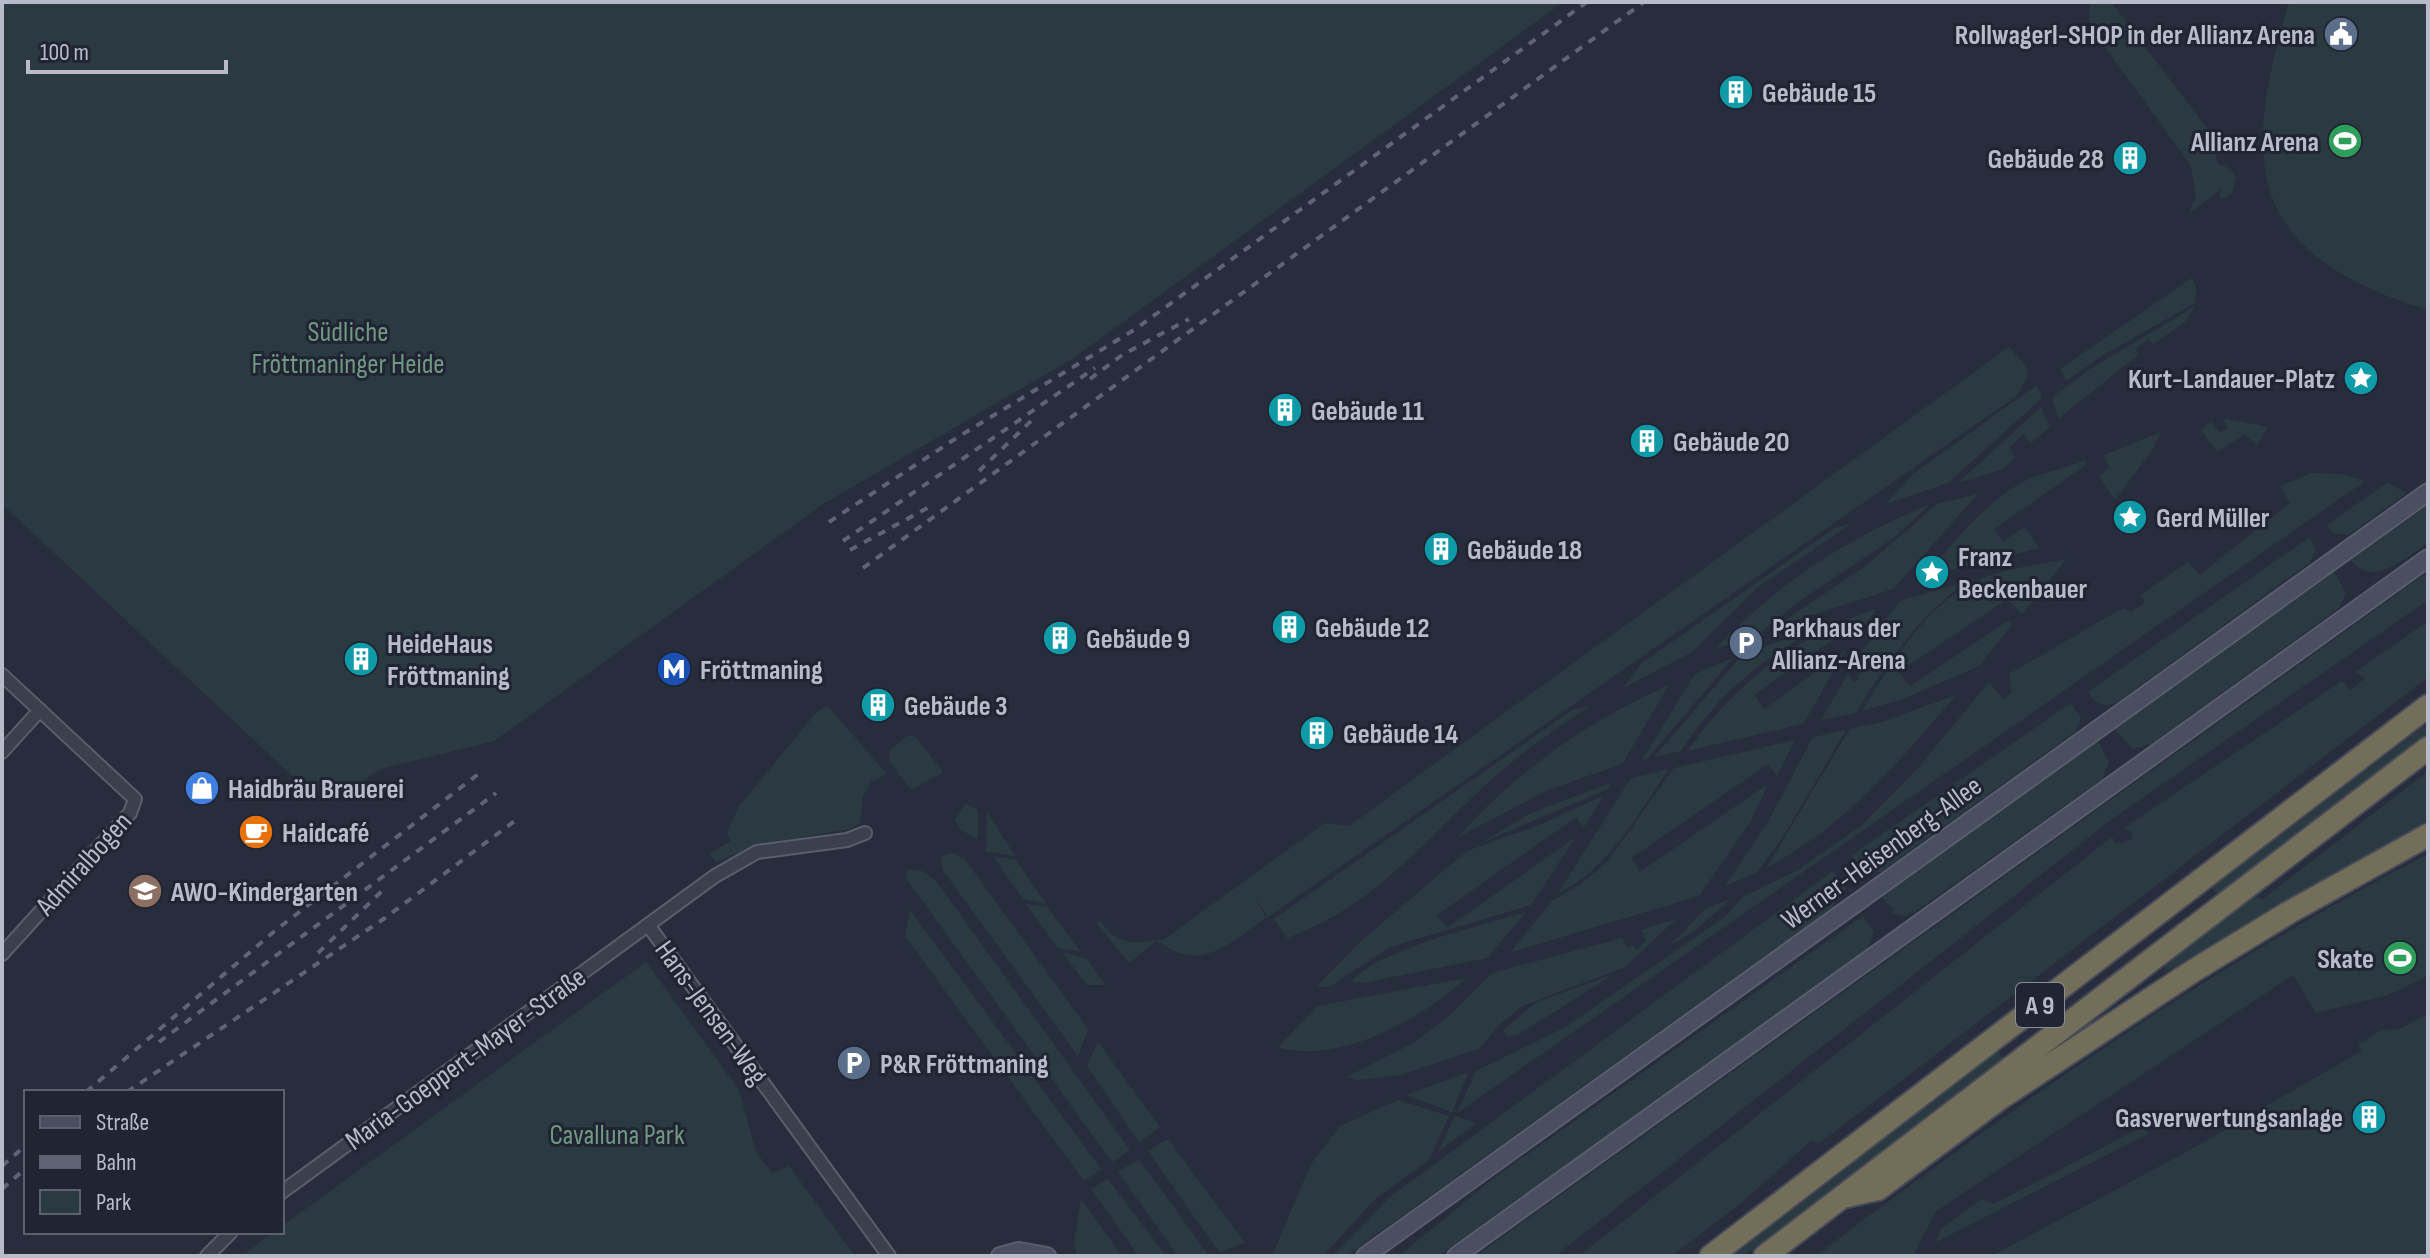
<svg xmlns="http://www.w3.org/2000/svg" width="2430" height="1258" viewBox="0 0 2430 1258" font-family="'Sofia Sans Condensed',sans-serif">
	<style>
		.green { fill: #2b3a40 }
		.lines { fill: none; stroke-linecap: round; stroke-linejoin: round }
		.street-casing { stroke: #595d6c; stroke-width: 16 }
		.secondary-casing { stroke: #595d6c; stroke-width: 20 }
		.highway-casing { stroke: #464a59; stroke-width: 26 }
		.street { stroke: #3b3f4e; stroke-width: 12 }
		.secondary { stroke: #4a4e61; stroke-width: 16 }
		.highway { stroke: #736e59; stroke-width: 22 }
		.rail { stroke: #5e6375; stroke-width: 4; stroke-dasharray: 8 8; stroke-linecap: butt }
		.labels { text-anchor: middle; stroke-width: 6; stroke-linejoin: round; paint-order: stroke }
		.shield { fill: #202433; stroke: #8a8e9c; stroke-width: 2 }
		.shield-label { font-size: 26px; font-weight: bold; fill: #b8bbc9 }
		.poi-label { font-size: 28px; font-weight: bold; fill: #b8bbc9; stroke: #202433; text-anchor: start }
		.park-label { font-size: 28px; fill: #719882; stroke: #202433 }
		.street-label { font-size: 28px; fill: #b8bbc9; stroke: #202433 }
	</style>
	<rect width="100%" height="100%" fill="#282d3e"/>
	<path class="green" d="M2 2H1563L1072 359 823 504 494 741 380 769 337 800 313 794 286 770 2 504Z
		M2089 2H2111L2209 131 2218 164 2231 169 2236 177 2232 193 2222 199 2219 195 2222 188 2189 214 2196 195 2191 166 2090 26Z
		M2289 2H2428V310C2247 254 2240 167 2289 2Z
		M2192 278 2196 288 2195 303 2105 354 2066 381 2060 369Z
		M2196 306 2185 322 2153 344 2149 339 2137 347 2138 355 2058 419 2052 397 2093 367Z
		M2009 347 2026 366 2028 377 2015 397 1268 917 1254 895 1266 918C1229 943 1200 975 1157 940L1129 963 1096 923 1100 921C1116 944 1132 945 1159 939L1162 941 1325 823 1349 826Z
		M2037 385 2042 398 1948 483 1886 504 1913 474Z
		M2041 407 2050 427 2031 443 2023 434 2009 448 2015 457 2003 469 1958 483Z
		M2226 419 2268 427 2257 445 2245 434 2217 452 2201 430 2211 421 2221 433 2228 427 2223 420Z
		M2161 432 2153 449 2115 500 2099 477 2109 467 2104 455Z
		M2084 461 2086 465 1994 529 2003 542 2025 527 2039 548 1935 574 1932 568C1959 535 1990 498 2029 479 2046 472 2066 468 2084 461Z
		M2312 473 2342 474 2365 481 1457 1113 1476 1071 1564 1028 1725 917 1743 897 1798 870 1862 825 1919 767 1989 682 2003 699 2012 693 2009 674 2123 608 2131 612 2145 602 2141 595 2188 562 2200 575 2290 503 2280 486Z
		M2387 483 2407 493 2348 535 2333 533 2327 525Z
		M1978 494 1893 589 1775 627 1867 565 1937 504Z
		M1929 505 1894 538 1795 604 1762 631 1714 650C1776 585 1846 538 1929 505Z
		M2428 505V543C2406 557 2372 589 2351 560Z
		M1851 524 1758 587 1692 652 1623 688 1642 663 1835 528Z
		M2310 537 2316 550 2309 563 2116 703C2102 707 2095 704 2088 692Z
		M2066 559 2022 614 2007 599 1899 672 1910 686 2008 621 2012 625 1979 666 1903 699 1862 711C1893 661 1925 605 1981 579 2006 568 2039 565 2066 559Z
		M2334 572 2346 593 2339 608 2151 744 2133 749 2114 729Z
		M2428 572V600L2112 819 1555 1256H1476Z
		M1966 582C1917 618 1887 662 1856 713L1821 720 1848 674 1854 682 1859 679 1858 675 1865 670 1857 658 1900 601Z
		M1876 609 1854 641 1846 630 1754 695 1764 709 1846 650 1803 724 1687 751C1735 684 1797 635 1876 609Z
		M2428 621V677L1820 1143 1811 1141 1741 1203 1672 1256H1579L2112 837 2116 844 2132 840V832L2124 828 2342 681 2350 690 2365 679 2355 672Z
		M1815 629C1756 664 1719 694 1681 751L1654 757 1743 654Z
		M1733 658 1647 759 1642 760 1695 674Z
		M1669 685 1622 764 1548 790 1458 837C1518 770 1587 722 1669 685Z
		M1956 695C1899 762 1845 826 1766 868L1850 729 1882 722Z
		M2071 703 2081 718 2076 731 1880 872 1863 873 1852 855Z
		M827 705 887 774 871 782 863 796 860 823 850 829 758 845 716 862 709 854 731 841 727 832 740 805 815 714Z
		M1589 706C1551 732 1514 758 1481 789 1419 847 1370 908 1287 938L1274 919 1572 710Z
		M2428 723V733L2217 894 2212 888Z
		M1846 730 1784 835 1757 872 1725 886 1768 822 1813 737Z
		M907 736H915L943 772 911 790 890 762 889 751Z
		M1795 740 1777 776 1768 764 1631 858 1640 872 1768 784 1751 821 1699 896 1511 952 1552 901 1581 884 1608 861 1674 768Z
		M2098 741 2109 762 2102 779 1916 911 1905 916 1892 913 1894 909 1881 897Z
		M1669 769C1637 815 1610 868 1558 893L1631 778Z
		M2428 771V820L2167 971 2164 966 2246 902 2256 897 2263 899Z
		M1611 783 1608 789 1481 843 1531 813Z
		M1603 796 1584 827 1576 817 1437 915 1447 928 1576 837 1531 905 1390 947 1329 987H1316L1361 941 1467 851 1539 825Z
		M966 804 978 810V839L961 830 955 820Z
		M987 812 1015 856 986 851Z
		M952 853 964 858 1088 1029 1078 1056 942 869 941 856Z
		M2428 854V976L2388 995 2316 1013 2293 975 1936 1211 1913 1256H1816C2010 1108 2210 967 2428 854Z
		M993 856 1016 860 1046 904 1023 899Z
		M909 869 922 871 936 881 1130 1150 1112 1162 905 877Z
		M1833 871 1846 888 1832 908 1346 1256H1333L1390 1197Z
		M1731 899 1694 931 1669 946 1706 908Z
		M1026 904 1047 907 1081 952 1058 948Z
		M910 910 1101 1169 1084 1181 905 936Z
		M1526 912 1487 958 1363 983 1351 981C1386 947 1478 927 1526 912Z
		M1863 916 1874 932 1867 950 1438 1256H1399L1494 1178Z
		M1676 919 1625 967 1522 1006 1499 1025 1480 1048 1401 1075 1357 1080 1347 1077 1415 1042 1448 1017 1492 973 1622 938 1628 948 1634 946 1637 950 1646 940 1641 930Z
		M1062 952 1087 959 1106 985H1087Z
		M646 962 739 1090 756 1152 772 1173 789 1166 855 1256H242L273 1232H282V1226Z
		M1614 974 1519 1034 1508 1037 1503 1030 1537 1002Z
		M1466 978C1422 1018 1339 1066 1278 1047L1318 1006Z
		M2428 1013V1256H1992L2181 1155 2362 1051 2358 1045 2381 1030 2400 1029Z
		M1098 1042 1160 1127 1139 1142 1087 1066Z
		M1998 1052 2003 1058 1744 1256H1733Z
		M1469 1072 1452 1112 1406 1095Z
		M1398 1100 1449 1116 1429 1160 1375 1199 1323 1256H1272L1311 1164 1340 1126Z
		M1455 1116 1476 1123 1438 1152Z
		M2144 1126 2148 1134 1936 1242 1941 1229 1982 1199 1994 1204Z
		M1168 1139 1245 1243 1219 1252 1148 1151Z
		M1139 1159 1209 1256H1178L1118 1172Z
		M1108 1179 1166 1256H1139L1091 1189Z
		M1081 1199 1122 1256 1077 1254 1074 1243Z"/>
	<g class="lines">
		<g class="street-casing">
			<path id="street" d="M2 675 135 799 130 813 2 954
				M2 752 40 710
				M648 925 889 1256
				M282 1192 715 876 757 852 847 840 865 833
				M207 1256 231 1232"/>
		</g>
		<g class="secondary-casing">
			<path id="secondary" d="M1000 1256 1019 1251 1047 1256
				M1365 1256 2428 492
				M1456 1256 2428 558"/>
		</g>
		<g class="highway-casing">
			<path id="highway" d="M1847 1196 1878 1189 1999 1099 2193 971 2288 913 2428 835
				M1711 1256 2428 706
				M1765 1256 2428 748"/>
		</g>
		<use href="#street" class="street"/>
		<use href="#secondary" class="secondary"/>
		<use href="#highway" class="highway"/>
		<path class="rail" d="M1090 379 1122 355 1189 319
			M979 471 1031 421
			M829 522 958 437 1134 330 1587 2
			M843 541 1095 368
			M850 550 931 506
			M863 568 1644 2
			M318 953 384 889
			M159 1042 496 793
			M86 1092 276 930 481 772
			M127 1092 385 918 516 820
			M2 1166 26 1145
			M2 1189 26 1168"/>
	</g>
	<defs>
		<g id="civic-disc" transform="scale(1.8)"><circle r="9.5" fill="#5c6f8a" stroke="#202433"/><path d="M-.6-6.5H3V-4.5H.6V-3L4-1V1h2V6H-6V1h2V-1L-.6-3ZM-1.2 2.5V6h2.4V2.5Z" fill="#fff"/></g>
		<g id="building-disc" transform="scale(1.8)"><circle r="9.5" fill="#0f9aa8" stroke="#202433"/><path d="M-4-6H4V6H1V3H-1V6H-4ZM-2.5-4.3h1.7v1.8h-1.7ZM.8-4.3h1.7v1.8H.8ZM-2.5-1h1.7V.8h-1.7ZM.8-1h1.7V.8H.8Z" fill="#fff"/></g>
		<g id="stadium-disc" transform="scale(1.8)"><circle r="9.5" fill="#2e9e5b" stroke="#202433"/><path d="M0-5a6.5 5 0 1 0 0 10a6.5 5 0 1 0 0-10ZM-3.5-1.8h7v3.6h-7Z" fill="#fff"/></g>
		<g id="sight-disc" transform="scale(1.8)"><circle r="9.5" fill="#0f9aa8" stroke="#202433"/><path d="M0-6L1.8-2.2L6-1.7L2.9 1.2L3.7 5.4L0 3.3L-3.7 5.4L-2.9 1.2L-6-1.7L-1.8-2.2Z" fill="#fff"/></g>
		<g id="parking-disc" transform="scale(1.8)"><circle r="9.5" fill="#5c6f8a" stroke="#202433"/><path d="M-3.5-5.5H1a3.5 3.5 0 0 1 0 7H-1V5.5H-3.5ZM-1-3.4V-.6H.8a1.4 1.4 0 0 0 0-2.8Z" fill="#fff"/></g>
		<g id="metro-disc" transform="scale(1.8)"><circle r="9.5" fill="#1a4fb4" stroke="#202433"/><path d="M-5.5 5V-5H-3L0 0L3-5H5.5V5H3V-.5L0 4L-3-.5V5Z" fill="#fff"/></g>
		<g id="shop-disc" transform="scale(1.8)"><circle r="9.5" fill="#3f7fe0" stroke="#202433"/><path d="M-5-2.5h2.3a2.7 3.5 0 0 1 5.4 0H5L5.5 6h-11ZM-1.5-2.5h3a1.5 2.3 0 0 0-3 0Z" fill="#fff"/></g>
		<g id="cafe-disc" transform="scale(1.8)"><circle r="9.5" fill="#e8710a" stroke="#202433"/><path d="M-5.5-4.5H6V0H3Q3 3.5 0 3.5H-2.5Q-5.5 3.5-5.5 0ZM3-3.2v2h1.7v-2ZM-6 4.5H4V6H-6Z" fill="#fff"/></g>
		<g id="school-disc" transform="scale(1.8)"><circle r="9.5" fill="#8d6e63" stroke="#202433"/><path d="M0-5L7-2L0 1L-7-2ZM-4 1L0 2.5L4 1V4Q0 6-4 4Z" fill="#fff"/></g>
	</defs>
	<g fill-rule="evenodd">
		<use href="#civic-disc" x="2341" y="34"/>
		<use href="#building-disc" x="1736" y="92"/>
		<use href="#stadium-disc" x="2345" y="141"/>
		<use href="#building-disc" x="2130" y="158"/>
		<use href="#sight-disc" x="2361" y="378"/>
		<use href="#building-disc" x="1285" y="410"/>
		<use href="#building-disc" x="1647" y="441"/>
		<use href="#sight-disc" x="2130" y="517"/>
		<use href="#building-disc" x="1441" y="549"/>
		<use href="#sight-disc" x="1932" y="572"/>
		<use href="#building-disc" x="1289" y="627"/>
		<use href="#building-disc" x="1060" y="638"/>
		<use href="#parking-disc" x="1746" y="643"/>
		<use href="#building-disc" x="361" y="659"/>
		<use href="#metro-disc" x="674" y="669"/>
		<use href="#building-disc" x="878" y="705"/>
		<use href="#building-disc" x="1317" y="733"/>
		<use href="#shop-disc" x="202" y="788"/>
		<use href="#cafe-disc" x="256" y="832"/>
		<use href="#school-disc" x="145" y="891"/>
		<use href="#stadium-disc" x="2400" y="958"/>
		<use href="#parking-disc" x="854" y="1063"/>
		<use href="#building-disc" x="2369" y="1117"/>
	</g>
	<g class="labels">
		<rect class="shield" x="2016" y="983" width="48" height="44" rx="6"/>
		<g class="shield-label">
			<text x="2040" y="1014">A 9</text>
		</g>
		<g class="poi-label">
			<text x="2315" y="44" text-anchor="end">Rollwagerl-SHOP in der Allianz Arena</text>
			<text x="1762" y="102">Gebäude 15</text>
			<text x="2319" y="151" text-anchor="end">Allianz Arena</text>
			<text x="2104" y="168" text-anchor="end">Gebäude 28</text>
			<text x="2335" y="388" text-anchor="end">Kurt-Landauer-Platz</text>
			<text x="1311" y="420">Gebäude 11</text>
			<text x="1673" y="451">Gebäude 20</text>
			<text x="2156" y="527">Gerd Müller</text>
			<text x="1467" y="559">Gebäude 18</text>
			<text x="1958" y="566">Franz<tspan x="1958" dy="32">Beckenbauer</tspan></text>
			<text x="1315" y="637">Gebäude 12</text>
			<text x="1772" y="637">Parkhaus der<tspan x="1772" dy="32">Allianz-Arena</tspan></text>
			<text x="1086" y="648">Gebäude 9</text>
			<text x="387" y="653">HeideHaus<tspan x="387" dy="32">Fröttmaning</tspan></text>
			<text x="700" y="679">Fröttmaning</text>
			<text x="904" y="715">Gebäude 3</text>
			<text x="1343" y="743">Gebäude 14</text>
			<text x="228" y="798">Haidbräu Brauerei</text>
			<text x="282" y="842">Haidcafé</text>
			<text x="171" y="901">AWO-Kindergarten</text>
			<text x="2374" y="968" text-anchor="end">Skate</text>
			<text x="880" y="1073">P&amp;R Fröttmaning</text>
			<text x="2343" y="1127" text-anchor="end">Gasverwertungsanlage</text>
		</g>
		<g class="park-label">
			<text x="348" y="341">Südliche<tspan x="348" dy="32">Fröttmaninger Heide</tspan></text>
			<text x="617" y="1144">Cavalluna Park</text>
		</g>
		<g class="street-label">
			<text transform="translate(1881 852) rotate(-36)" y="10">Werner-Heisenberg-Allee</text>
			<text transform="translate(83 863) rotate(-48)" y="10">Admiralbogen</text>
			<text transform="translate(712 1012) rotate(54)" y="10">Hans-Jensen-Weg</text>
			<text transform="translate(465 1058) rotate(-36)" y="10">Maria-Goeppert-Mayer-Straße</text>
		</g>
	</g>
	<rect width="2430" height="1258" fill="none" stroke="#b8bbc9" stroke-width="8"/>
	<rect x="24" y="1090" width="260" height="144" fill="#202433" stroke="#5d606f" stroke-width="2"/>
	<rect x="40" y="1116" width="40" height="12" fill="#4a4e61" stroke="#5d606f" stroke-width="2"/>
	<text x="96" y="1130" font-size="24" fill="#b8bbc9">Straße</text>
	<rect x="40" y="1156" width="40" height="12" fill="#5e6375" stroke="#5d606f" stroke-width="2"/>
	<text x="96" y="1170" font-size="24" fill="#b8bbc9">Bahn</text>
	<rect x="40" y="1190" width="40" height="24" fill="#2b3a40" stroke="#5d606f" stroke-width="2"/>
	<text x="96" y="1210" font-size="24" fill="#b8bbc9">Park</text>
	<path d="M28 60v12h198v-12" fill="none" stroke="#b8bbc9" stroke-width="4"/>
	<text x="40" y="60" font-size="24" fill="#b8bbc9" stroke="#202433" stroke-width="6" paint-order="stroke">100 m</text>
</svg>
